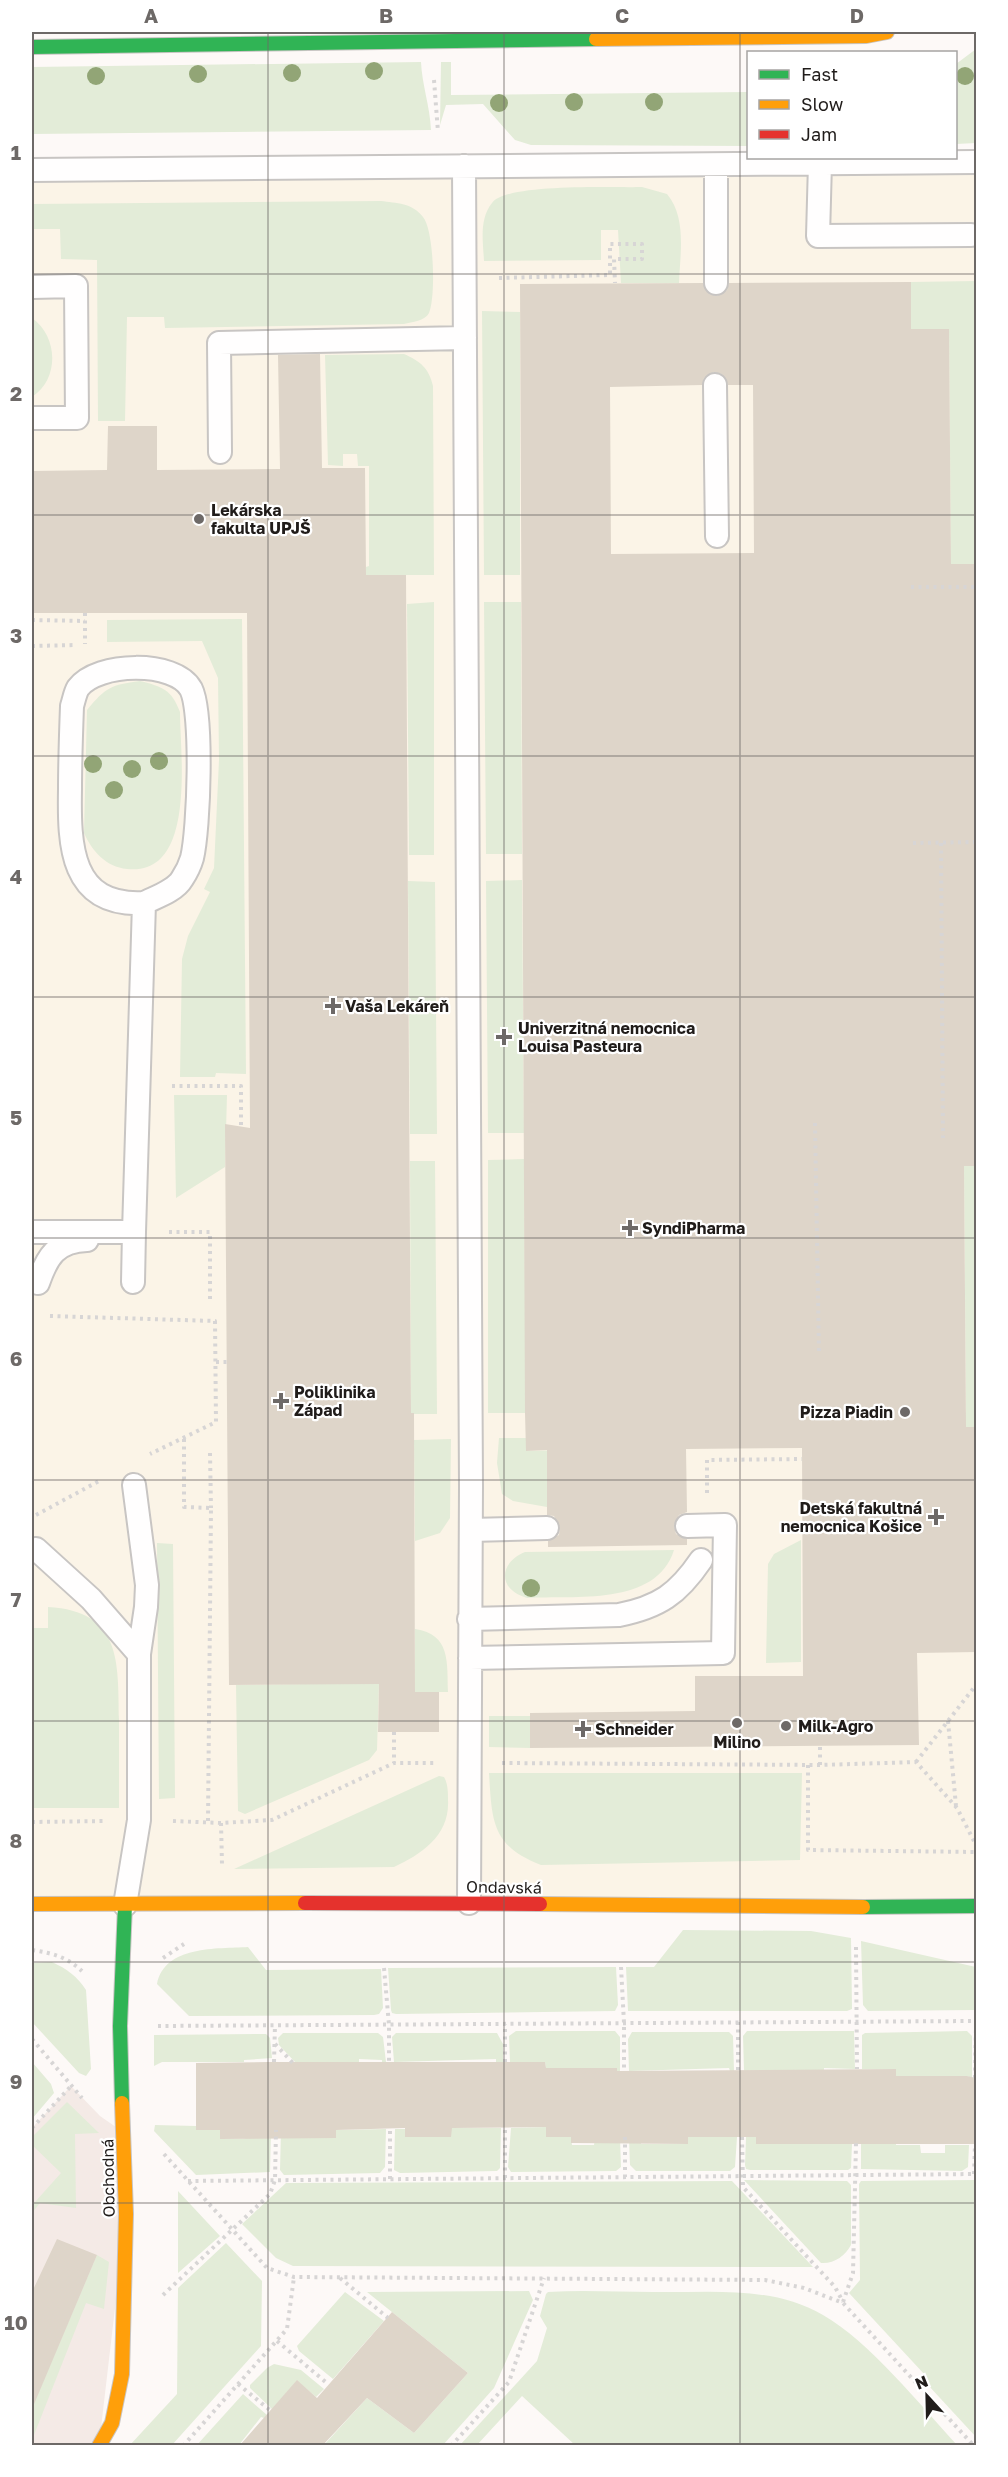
<svg xmlns="http://www.w3.org/2000/svg" width="1008" height="2477" viewBox="0 0 1008 2477" font-family="'Golos Text',sans-serif">
	<style>
		.built { fill: #f4eae6 }
		.medical { fill: #fbf4e7 }
		.green { fill: #e3ecd8 }
		.building { fill: #ded5c9; fill-rule: evenodd }
		.lines { fill: none; stroke-linecap: round; stroke-linejoin: round }
		.lane-casing { stroke: #c8c5c3; stroke-width: 26 }
		.fast-casing { stroke: #c8c5c3; stroke-width: 16 }
		.slow-casing { stroke: #c8c5c3; stroke-width: 16 }
		.jam-casing { stroke: #c8c5c3; stroke-width: 16 }
		.path { stroke: #d7d5d5; stroke-width: 4; stroke-dasharray: 3 4.5; stroke-linecap: butt }
		.lane { stroke: #fffefe; stroke-width: 22 }
		.fast { stroke: #30b455; stroke-width: 14 }
		.slow { stroke: #ff9f0a; stroke-width: 14 }
		.jam { stroke: #e5322d; stroke-width: 14 }
		.tree { fill: #92a576 }
		.grid { fill: none; stroke: #6d6967; stroke-width: 1.5; stroke-opacity: 0.55 }
		.poi-dot { fill: #6d6967; stroke: #fff; stroke-width: 2 }
		.labels { text-anchor: middle; stroke-width: 4.5; stroke-linejoin: round; paint-order: stroke }
		.poi-label { font-size: 16px; font-weight: bold; fill: #201c1a; stroke: #fff; text-anchor: start }
		.street-label { font-size: 16px; fill: #201c1a; stroke: #fff }
		.neatline { fill: none; stroke: #6d6967; stroke-width: 2 }
		.grid-label { font-size: 20px; text-anchor: middle; font-weight: bold; fill: #6d6967 }
	</style>
	<rect width="100%" height="100%" fill="#fdf9f7"/>
	<path class="built" d="M71 2086 100 2116 123 2132 126 2214 99 2445H32V2128Z"/>
	<path class="medical" d="M976 162V1906L32 1904V170Z"/>
	<path class="green" d="M976 49V143L956 144V64Z
		M421 62C422 85 430 106 431 130L32 134V67Z
		M441 62H451V95L748 92V146L531 145 515 140 483 104 446 105 440 125Z
		M642 187 667 194C687 218 680 254 679 283H621L618 230H601V260L484 261C483 242 479 219 492 203 506 183 615 188 642 187Z
		M381 201C396 203 413 203 423 217 434 230 436 297 429 313 425 321 412 322 404 324L165 328 164 317H127L125 421H98L97 260 61 259 60 229H32V204Z
		M976 281V564H951L949 330 911 329V282Z
		M482 311 520 312V575H484Z
		M32 318C58 336 60 379 32 397Z
		M404 354C420 361 429 368 433 386L434 575H366V567L369 566V466H358L357 454H343V466L328 465 325 355Z
		M434 602V855H409L407 604Z
		M484 602H521L522 854H486Z
		M242 619 246 1074 216 1073 215 1077H180L182 959 188 936 210 892 204 889 214 868 219 760 218 678 202 641 107 642V620Z
		M140 681C163 687 171 689 180 712 180 754 197 877 127 869 106 867 92 851 84 833L87 710C106 687 111 685 140 681Z
		M522 880 524 1133H488L486 881Z
		M408 881 435 882 437 1134H410Z
		M174 1095H227L225 1167 176 1198Z
		M524 1159 526 1413H488V1160Z
		M410 1161H435L437 1414H411Z
		M964 1166H976V1427H957L966 1412Z
		M499 1438H526L527 1451 567 1450 547 1470V1507L513 1501 502 1494 497 1463Z
		M451 1439 450 1518 440 1533 415 1541 414 1440Z
		M801 1540V1662L766 1663 768 1564 774 1554Z
		M157 1543 173 1544 175 1798 159 1799Z
		M674 1550C656 1607 574 1595 527 1598 498 1590 498 1563 525 1552Z
		M48 1607C122 1611 118 1662 119 1720 119 1750 119 1779 119 1808H32V1628H48Z
		M415 1629C451 1634 447 1663 448 1692H415Z
		M379 1683 377 1750 369 1760 245 1814 238 1811 236 1685Z
		M489 1716H530V1748L489 1747Z
		M489 1773H802L800 1860 541 1865C491 1846 492 1820 489 1773Z
		M439 1776 444 1777C448 1784 448 1792 448 1800 450 1835 422 1854 394 1867L234 1869Z
		M683 1930 811 1931 851 1938 852 2009 847 2011H628L626 1967H654Z
		M861 1941 976 1967V2010L868 2011 863 2005Z
		M248 1947 266 1970 381 1969 383 2008 379 2014 374 2015 189 2016 157 1984C165 1945 217 1949 248 1947Z
		M52 1962C67 1969 77 1976 86 1990L91 2069 86 2076 79 2073 32 2022V1963Z
		M616 1967 618 2005 615 2011 396 2014 392 2013 391 2010 388 1968Z
		M516 2031H615L620 2037V2071H617V2068L546 2071 545 2062H510L509 2036Z
		M747 2031H854L855 2069 824 2068V2070L744 2071 743 2036Z
		M967 2031 972 2036V2078L967 2076 896 2078V2069H862V2035L865 2033Z
		M632 2032H729L733 2036 734 2071H730L729 2068 629 2071 628 2039Z
		M283 2033H378L383 2037 386 2062H382V2060L359 2059V2062H295L279 2045 278 2038Z
		M396 2033H497L503 2044V2062H496V2059L394 2062 392 2037Z
		M266 2034 270 2038 272 2058 244 2060V2062H162L154 2066V2035Z
		M32 2062 51 2084 54 2093 32 2119Z
		M67 2102 99 2133 75 2134 76 2208 40 2203 32 2213V2200L35 2202 61 2173 32 2145V2137Z
		M155 2125 196 2126 197 2130H220V2139H243L271 2130 270 2172 196 2175 154 2131Z
		M546 2127V2137H571L572 2145H594L595 2138H620L621 2167 616 2171 511 2172 508 2167 511 2128Z
		M451 2128H501L500 2168 497 2171 400 2173 394 2170 395 2129H405V2137H451Z
		M386 2129 385 2167 380 2173 284 2175 280 2170 281 2130 289 2138H335L336 2130Z
		M896 2136V2145H920L921 2153H945V2145H969L968 2167 962 2171 861 2169V2143Z
		M641 2137V2144H687L688 2137H737L735 2167 730 2171H636L630 2165 629 2138Z
		M746 2137H756L757 2144H852L851 2168 848 2170H750L746 2169 745 2165Z
		M744 2180 847 2181 851 2185V2245C845 2256 834 2264 821 2263Z
		M976 2180V2437L928 2385 925 2375 849 2293 860 2280 859 2184 861 2181Z
		M732 2181 813 2267 293 2266 276 2258 242 2224 286 2183Z
		M178 2191 220 2236 178 2273Z
		M226 2243 262 2281 261 2346 172 2445H130L177 2394 178 2288Z
		M97 2255 109 2262 104 2309 86 2303 32 2440V2407Z
		M529 2291 533 2300 494 2388 443 2445 323 2446 367 2398 414 2433 468 2373 367 2292Z
		M345 2292 384 2321 333 2379 299 2351 297 2346Z
		M548 2292C583 2290 618 2292 653 2292 711 2293 771 2285 823 2315 870 2342 920 2405 957 2445H575L522 2396 477 2445H460L537 2361 547 2328 540 2316 546 2294Z
		M274 2364 301 2370 324 2389 316 2397 297 2381 272 2409 250 2388V2385L267 2368Z
		M243 2394 267 2415 264 2418 261 2417 239 2445 196 2446Z"/>
	<path class="building" d="M911 282V329H949L951 564H976V1166H964L966 1427H976V1652L917 1653 919 1745 530 1748V1713L695 1711V1676H803L802 1448 686 1449 687 1512 679 1515 674 1526 676 1534 687 1539V1545L548 1547V1541L559 1535 560 1527 554 1516 547 1515V1450L526 1451 525 1413 520 284 703 283 709 294 717 296 727 290 729 283ZM714 372 722 374 728 385H753L754 553 611 554 610 387 702 385 704 378Z
		M320 354 322 468H365L366 575H406L411 1413H414L415 1692H439V1732H378L379 1684 229 1685 225 1124 250 1128 247 613H32V471L107 470 108 426H157V470L280 469 278 355Z
		M268 2062H545L546 2068H617V2071L896 2069V2076H967L976 2078V2144H756V2137H688V2144L571 2143V2137H546V2127L452 2128 451 2137H405V2128L336 2130V2138L220 2139V2130H196V2063Z
		M57 2239 97 2255 32 2409V2292Z
		M392 2312 468 2373 414 2433 367 2398 323 2445H240L297 2380 317 2398Z"/>
	<g class="lines">
		<g class="lane-casing">
			<path id="lane" d="M820 163 818 236 971 235
				M464 166 471 1486 469 1903
				M32 170 976 162
				M716 283V165
				M32 287 76 286 77 418H32
				M715 385 717 536
				M220 452 219 343 465 338
				M32 1232H134L133 1282
				M134 1232 144 903C156 897 175 891 182 879 186 873 190 865 192 858 199 829 203 713 191 689 175 660 97 662 78 688 75 693 74 700 72 706 71 733 70 761 70 789 69 845 70 907 144 903
				M38 1283C47 1257 56 1241 87 1240
				M471 1530 547 1528
				M36 1549 91 1599 139 1654
				M469 1619 619 1615C659 1607 678 1594 701 1560
				M470 1658 723 1653 725 1525 687 1526
				M125 1905 139 1820V1654L146 1607 147 1585 134 1485"/>
		</g>
		<g class="fast-casing">
			<path id="fast" d="M32 47 596 39
				M863 1907 976 1906
				M122 2103 120 2026 125 1905"/>
		</g>
		<g class="slow-casing">
			<path id="slow" d="M596 39 866 36 887 32
				M32 1904 305 1903
				M540 1904 863 1907
				M99 2446 112 2423 122 2374 126 2214 122 2103"/>
		</g>
		<g class="jam-casing">
			<path id="jam" d="M305 1903 540 1904"/>
		</g>
		<path class="path" d="M434 80 438 132
			M499 278 610 275V244H642V259H614L615 283
			M911 587H976
			M85 613V644
			M32 620 85 621
			M32 646 75 645
			M913 843 976 842
			M941 843 943 1138
			M172 1086H241V1125
			M815 1123 819 1353
			M169 1232H210V1303
			M50 1316 215 1321 216 1422 150 1454
			M216 1362H227
			M184 1439V1507L211 1508 208 1822
			M210 1453 211 1508
			M707 1493V1460L802 1459
			M36 1515 101 1480
			M948 1721 956 1806
			M394 1732V1763
			M916 1762 976 1685
			M502 1763 820 1765 916 1762 957 1808 976 1845
			M808 1765V1850L976 1852
			M820 1765V1747
			M173 1821 221 1823 272 1820 394 1763H435
			M32 1822 106 1821
			M221 1823 222 1864
			M856 1947 857 2069
			M32 1950C52 1953 67 1957 82 1971
			M163 1958 184 1944
			M621 1967 624 2023V2071
			M384 1968 389 2025V2063
			M738 2022V2071
			M158 2026 976 2021
			M32 2039 82 2098
			M275 2044 293 2063
			M274 2062 275 2025
			M505 2062V2024
			M975 2078 976 2026
			M32 2128 71 2086
			M625 2137V2177
			M742 2137 743 2187 835 2287 843 2302
			M164 2154 267 2268 294 2277 765 2280 804 2288 843 2303 974 2446
			M974 2174 975 2144
			M505 2178V2128
			M390 2179V2129
			M188 2181 976 2174
			M340 2278 388 2318
			M163 2295 270 2194 275 2180 276 2130
			M843 2302 853 2273 856 2143
			M277 2341 328 2384
			M238 2384 271 2411
			M183 2446 287 2329 294 2277
			M451 2446 509 2382 544 2278"/>
		<use href="#lane" class="lane"/>
		<use href="#fast" class="fast"/>
		<use href="#slow" class="slow"/>
		<use href="#jam" class="jam"/>
	</g>
	<g class="tree">
		<circle cx="374" cy="71" r="9"/>
		<circle cx="292" cy="73" r="9"/>
		<circle cx="198" cy="74" r="9"/>
		<circle cx="96" cy="76" r="9"/>
		<circle cx="965" cy="76" r="9"/>
		<circle cx="574" cy="102" r="9"/>
		<circle cx="654" cy="102" r="9"/>
		<circle cx="499" cy="103" r="9"/>
		<circle cx="159" cy="761" r="9"/>
		<circle cx="93" cy="764" r="9"/>
		<circle cx="132" cy="769" r="9"/>
		<circle cx="114" cy="790" r="9"/>
		<circle cx="531" cy="1588" r="9"/>
	</g>
	<path class="grid" d="M268 32V2446M504 32V2446M740 32V2446M32 274H976M32 515H976M32 756H976M32 997H976M32 1238H976M32 1480H976M32 1721H976M32 1962H976M32 2203H976"/>
	<g class="poi-dot">
		<circle cx="199" cy="519" r="6"/>
		<path d="M330 997h6v6h6v6h-6v6h-6v-6h-6v-6h6z"/>
		<path d="M501 1028h6v6h6v6h-6v6h-6v-6h-6v-6h6z"/>
		<path d="M627 1219h6v6h6v6h-6v6h-6v-6h-6v-6h6z"/>
		<path d="M278 1392h6v6h6v6h-6v6h-6v-6h-6v-6h6z"/>
		<circle cx="905" cy="1412" r="6"/>
		<path d="M933 1508h6v6h6v6h-6v6h-6v-6h-6v-6h6z"/>
		<circle cx="737" cy="1723" r="6"/>
		<circle cx="786" cy="1726" r="6"/>
		<path d="M580 1720h6v6h6v6h-6v6h-6v-6h-6v-6h6z"/>
	</g>
	<g class="labels">
		<g class="poi-label">
			<text x="211" y="516">Lekárska<tspan x="211" dy="18">fakulta UPJŠ</tspan></text>
			<text x="345" y="1012">Vaša Lekáreň</text>
			<text x="518" y="1034">Univerzitná nemocnica<tspan x="518" dy="18">Louisa Pasteura</tspan></text>
			<text x="642" y="1234">SyndiPharma</text>
			<text x="294" y="1398">Poliklinika<tspan x="294" dy="18">Západ</tspan></text>
			<text x="893" y="1418" text-anchor="end">Pizza Piadin</text>
			<text x="922" y="1514" text-anchor="end">Detská fakultná<tspan x="922" dy="18">nemocnica Košice</tspan></text>
			<text x="798" y="1732">Milk-Agro</text>
			<text x="595" y="1735">Schneider</text>
			<text x="737" y="1748" text-anchor="middle">Milino</text>
		</g>
		<g class="street-label">
			<text transform="translate(504 1887) rotate(1)" y="6">Ondavská</text>
			<text transform="translate(108 2178) rotate(-91)" y="6">Obchodná</text>
		</g>
	</g>
	<rect width="1008" height="2477" fill="none" stroke="#ffffff" stroke-width="66"/>
	<rect x="747" y="51" width="210" height="108" fill="#ffffff" stroke="#a6a4a3" stroke-width="1.5"/>
	<rect x="759" y="70" width="30" height="9" fill="#30b455" stroke="#a6a4a3" stroke-width="1.5"/>
	<text x="801" y="81" font-size="18" fill="#201c1a">Fast</text>
	<rect x="759" y="100" width="30" height="9" fill="#ff9f0a" stroke="#a6a4a3" stroke-width="1.5"/>
	<text x="801" y="111" font-size="18" fill="#201c1a">Slow</text>
	<rect x="759" y="130" width="30" height="9" fill="#e5322d" stroke="#a6a4a3" stroke-width="1.5"/>
	<text x="801" y="141" font-size="18" fill="#201c1a">Jam</text>
	<g transform="translate(927 2396) rotate(338)" stroke="#ffffff" stroke-width="4.5" paint-order="stroke">
	<path d="M0-4.5L10 22L0 15L-10 22Z" fill="#201c1a"/>
	<text y="-9" font-size="16" font-weight="bold" text-anchor="middle" fill="#201c1a">N</text>
	</g>
	<rect x="33" y="33" width="942" height="2411" class="neatline"/>
	<g class="grid-label">
		<text x="151" y="23">A</text>
		<text x="386" y="23">B</text>
		<text x="622" y="23">C</text>
		<text x="857" y="23">D</text>
		<text x="16" y="160">1</text>
		<text x="16" y="401">2</text>
		<text x="16" y="643">3</text>
		<text x="16" y="884">4</text>
		<text x="16" y="1125">5</text>
		<text x="16" y="1366">6</text>
		<text x="16" y="1607">7</text>
		<text x="16" y="1848">8</text>
		<text x="16" y="2089">9</text>
		<text x="16" y="2330">10</text>
	</g>
</svg>
